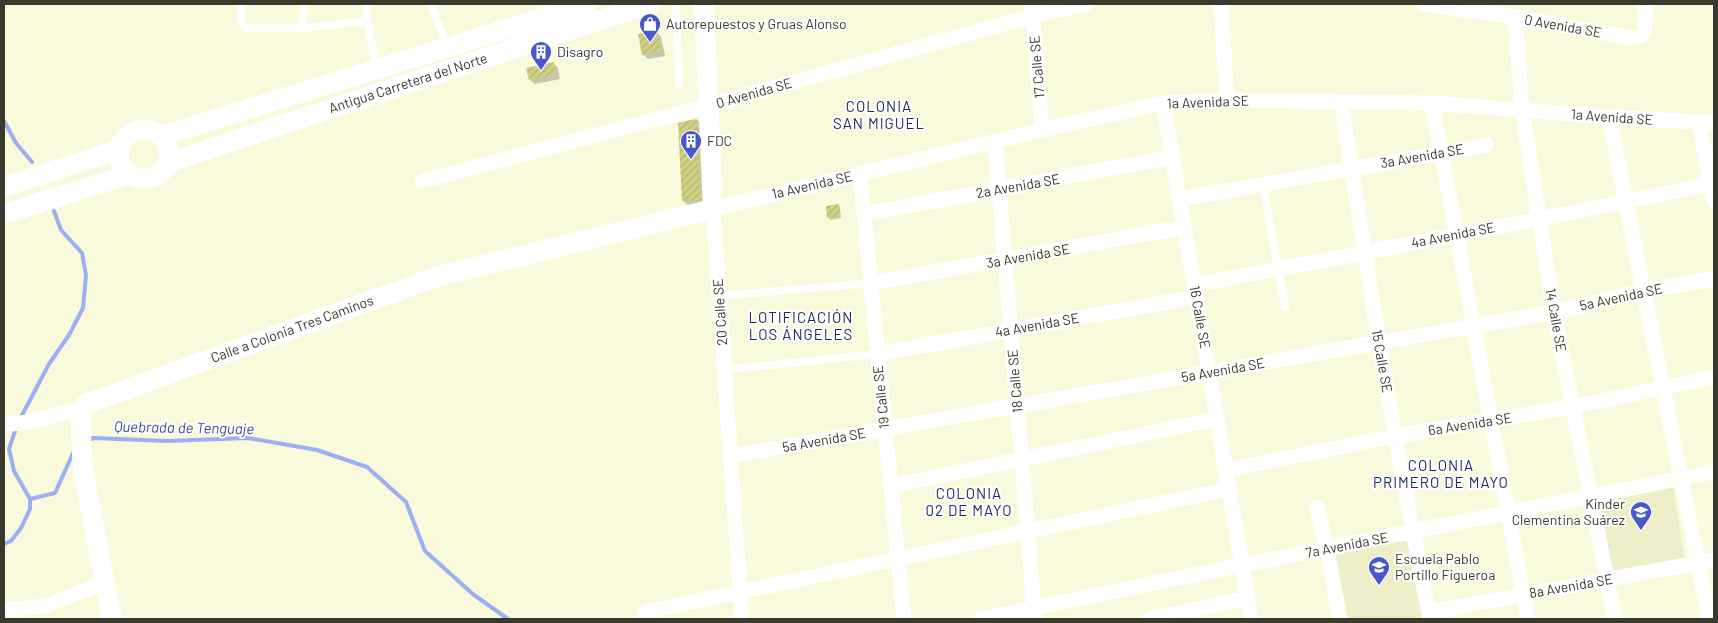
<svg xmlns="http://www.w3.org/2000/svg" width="1718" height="623" viewBox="0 0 1718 623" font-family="Barlow,sans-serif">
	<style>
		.built { fill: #eeeec9 }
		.shadow { fill: #0003 }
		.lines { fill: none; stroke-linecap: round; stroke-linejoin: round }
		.stream { stroke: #9caff3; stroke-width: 4 }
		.building { fill: url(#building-hatch) }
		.lane { stroke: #fff; stroke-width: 8 }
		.street { stroke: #fff; stroke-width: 15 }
		.secondary { stroke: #fff; stroke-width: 20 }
		.labels { text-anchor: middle; stroke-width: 4; stroke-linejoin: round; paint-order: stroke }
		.poi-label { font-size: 14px; fill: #39392e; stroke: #fff; text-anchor: start }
		.street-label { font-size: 14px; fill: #39392e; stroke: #fff }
		.neighbourhood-label { font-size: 15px; letter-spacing: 1px; fill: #212b63; stroke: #fff }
		.water-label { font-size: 15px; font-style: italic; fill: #3f4f9e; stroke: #fff }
	</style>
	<defs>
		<pattern id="building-hatch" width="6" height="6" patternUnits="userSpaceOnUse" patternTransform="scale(1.25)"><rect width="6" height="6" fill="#d2d083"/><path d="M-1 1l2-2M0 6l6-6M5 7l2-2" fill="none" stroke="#b5b371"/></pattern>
	</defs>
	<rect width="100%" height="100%" fill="#f9f9db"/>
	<path class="built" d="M1673 485 1685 562 1612 574 1596 499Z
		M1409 538 1426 619H1346L1334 552Z"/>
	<path class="shadow" d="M657 32 661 37 665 56 648 59 643 54Z
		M554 64 558 68 560 79 535 84 530 80Z
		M697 120 704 127 707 207 690 208 683 200Z
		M838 205 840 207 841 218 831 220 829 218Z"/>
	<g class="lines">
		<path class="stream" d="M4 121 16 143 32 162
			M20 419 49 364 69 335 83 308 86 275 82 253 61 230 54 211
			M88 440 94 438 167 441 248 438 317 450 367 467 406 502 425 551 474 595 508 619
			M30 499 55 493 74 451
			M4 544 11 541 21 528 30 509V499L14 471 9 449 16 428"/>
	</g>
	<path class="building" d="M657 30 661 51 642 55 638 34Z
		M554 62 556 74 529 80 526 68Z
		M695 119H697L701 200 682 201 678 123Z
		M839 204 840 217 827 218 826 206Z"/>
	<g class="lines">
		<path class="lane" d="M241 4C241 13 238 22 246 28H303L367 21 377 68
			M431 4 447 46
			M676 4 679 84
			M367 21V4
			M303 28 304 4
			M1263 184 1285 307
			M719 296 871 283
			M724 370 877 354"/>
		<path class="street" d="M1032 4 1042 130
			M1221 4 1227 100
			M1423 4 1515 17 1632 38 1641 36 1644 32 1646 4
			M1515 17 1522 109 1554 312 1615 619
			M1341 102C1368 275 1395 448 1430 619
			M1163 103 1251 619
			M1432 103 1528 619
			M1609 117 1709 619
			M1699 122 1714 201
			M995 142 1035 619
			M860 174 904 619
			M422 181 707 106 1033 16 1086 4
			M1180 199 1487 145
			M864 214 1173 157
			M871 283 1185 227
			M1194 285 1540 219 1711 184
			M877 354 1196 297
			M4 424C30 425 55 413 81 409
			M730 456 1554 312 1644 291 1714 279
			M1226 470 1395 436 1572 407 1714 377
			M891 486 1217 419
			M1317 507 1327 549 1340 619
			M4 610 45 606 104 583
			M645 612 1229 489
			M1429 612 1714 560
			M742 619 713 209 1042 130 1163 103 1227 100 1432 103 1609 117 1714 123
			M981 619 1242 565 1714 472
			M1149 619 1248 598"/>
		<path class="secondary" d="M119 154a25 25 0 1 1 50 0a25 25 0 1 1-50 0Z
			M161 136 587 4
			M167 163 650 4
			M4 187 120 149
			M4 214 130 174
			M112 619 83 470 80 417 81 409 86 404 439 276 713 209 704 4"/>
	</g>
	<defs>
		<g id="shop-pin" transform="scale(1.125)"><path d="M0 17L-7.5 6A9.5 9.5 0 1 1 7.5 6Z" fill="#4658cc" stroke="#fff"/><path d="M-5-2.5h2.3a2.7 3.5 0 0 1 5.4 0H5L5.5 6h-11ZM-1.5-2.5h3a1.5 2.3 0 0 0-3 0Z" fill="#fff"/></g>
		<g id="building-pin" transform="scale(1.125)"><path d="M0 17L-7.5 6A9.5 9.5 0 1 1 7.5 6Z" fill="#4658cc" stroke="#fff"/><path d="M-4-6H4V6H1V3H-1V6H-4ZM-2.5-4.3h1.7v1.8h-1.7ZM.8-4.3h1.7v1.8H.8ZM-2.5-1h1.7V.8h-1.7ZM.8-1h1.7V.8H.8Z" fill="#fff"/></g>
		<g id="school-pin" transform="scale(1.125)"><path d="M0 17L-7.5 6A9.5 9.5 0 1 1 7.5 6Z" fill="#4658cc" stroke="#fff"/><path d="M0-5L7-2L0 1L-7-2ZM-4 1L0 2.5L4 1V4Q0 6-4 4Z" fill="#fff"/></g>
	</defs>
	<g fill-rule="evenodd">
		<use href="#shop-pin" x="650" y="24"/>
		<use href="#building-pin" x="541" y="52"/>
		<use href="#building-pin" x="691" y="141"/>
		<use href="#school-pin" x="1641" y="512"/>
		<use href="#school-pin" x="1379" y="567"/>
	</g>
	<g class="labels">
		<g class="poi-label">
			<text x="666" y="29">Autorepuestos y Gruas Alonso</text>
			<text x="557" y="57">Disagro</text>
			<text x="707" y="146">FDC</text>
			<text x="1625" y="509" text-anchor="end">Kinder<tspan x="1625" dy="16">Clementina Suárez</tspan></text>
			<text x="1395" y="564">Escuela Pablo<tspan x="1395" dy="16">Portillo Figueroa</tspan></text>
		</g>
		<g class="street-label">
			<text transform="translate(1563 26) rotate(10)" y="5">0 Avenida SE</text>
			<text transform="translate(1037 67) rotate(-95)" y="5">17 Calle SE</text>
			<text transform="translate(408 83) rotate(-18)" y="5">Antigua Carretera del Norte</text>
			<text transform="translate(754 93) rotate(-16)" y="5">0 Avenida SE</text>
			<text transform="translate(1208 102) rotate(-2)" y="5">1a Avenida SE</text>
			<text transform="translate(1612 117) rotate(4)" y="5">1a Avenida SE</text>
			<text transform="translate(1422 156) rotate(-10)" y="5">3a Avenida SE</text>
			<text transform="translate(812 185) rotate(-13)" y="5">1a Avenida SE</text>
			<text transform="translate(1018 186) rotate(-10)" y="5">2a Avenida SE</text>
			<text transform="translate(1453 235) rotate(-11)" y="5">4a Avenida SE</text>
			<text transform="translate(1028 256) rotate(-10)" y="5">3a Avenida SE</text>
			<text transform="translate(1621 297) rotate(-12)" y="5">5a Avenida SE</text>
			<text transform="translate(720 312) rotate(-94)" y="5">20 Calle SE</text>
			<text transform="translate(1200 317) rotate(80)" y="5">16 Calle SE</text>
			<text transform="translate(1556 320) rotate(80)" y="5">14 Calle SE</text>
			<text transform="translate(1037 325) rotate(-10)" y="5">4a Avenida SE</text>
			<text transform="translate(292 329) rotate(-20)" y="5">Calle a Colonia Tres Caminos</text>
			<text transform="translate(1382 361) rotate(80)" y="5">15 Calle SE</text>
			<text transform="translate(1223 370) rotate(-10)" y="5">5a Avenida SE</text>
			<text transform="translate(1015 381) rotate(-95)" y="5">18 Calle SE</text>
			<text transform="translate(881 397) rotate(-96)" y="5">19 Calle SE</text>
			<text transform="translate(1470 424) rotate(-9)" y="5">6a Avenida SE</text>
			<text transform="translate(824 440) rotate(-10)" y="5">5a Avenida SE</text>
			<text transform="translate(1347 545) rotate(-11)" y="5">7a Avenida SE</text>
			<text transform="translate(1571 586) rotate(-10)" y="5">8a Avenida SE</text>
		</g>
		<g class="neighbourhood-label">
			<text x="879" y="112">COLONIA<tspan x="879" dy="17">SAN MIGUEL</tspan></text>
			<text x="801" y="323">LOTIFICACIÓN<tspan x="801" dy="17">LOS ÁNGELES</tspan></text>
			<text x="1441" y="471">COLONIA<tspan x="1441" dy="17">PRIMERO DE MAYO</tspan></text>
			<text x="969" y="499">COLONIA<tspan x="969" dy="17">02 DE MAYO</tspan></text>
		</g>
		<g class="water-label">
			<text transform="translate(184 428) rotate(1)" y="5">Quebrada de Tenguaje</text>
		</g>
	</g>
	<rect width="1718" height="623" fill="none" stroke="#39392e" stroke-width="10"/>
</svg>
